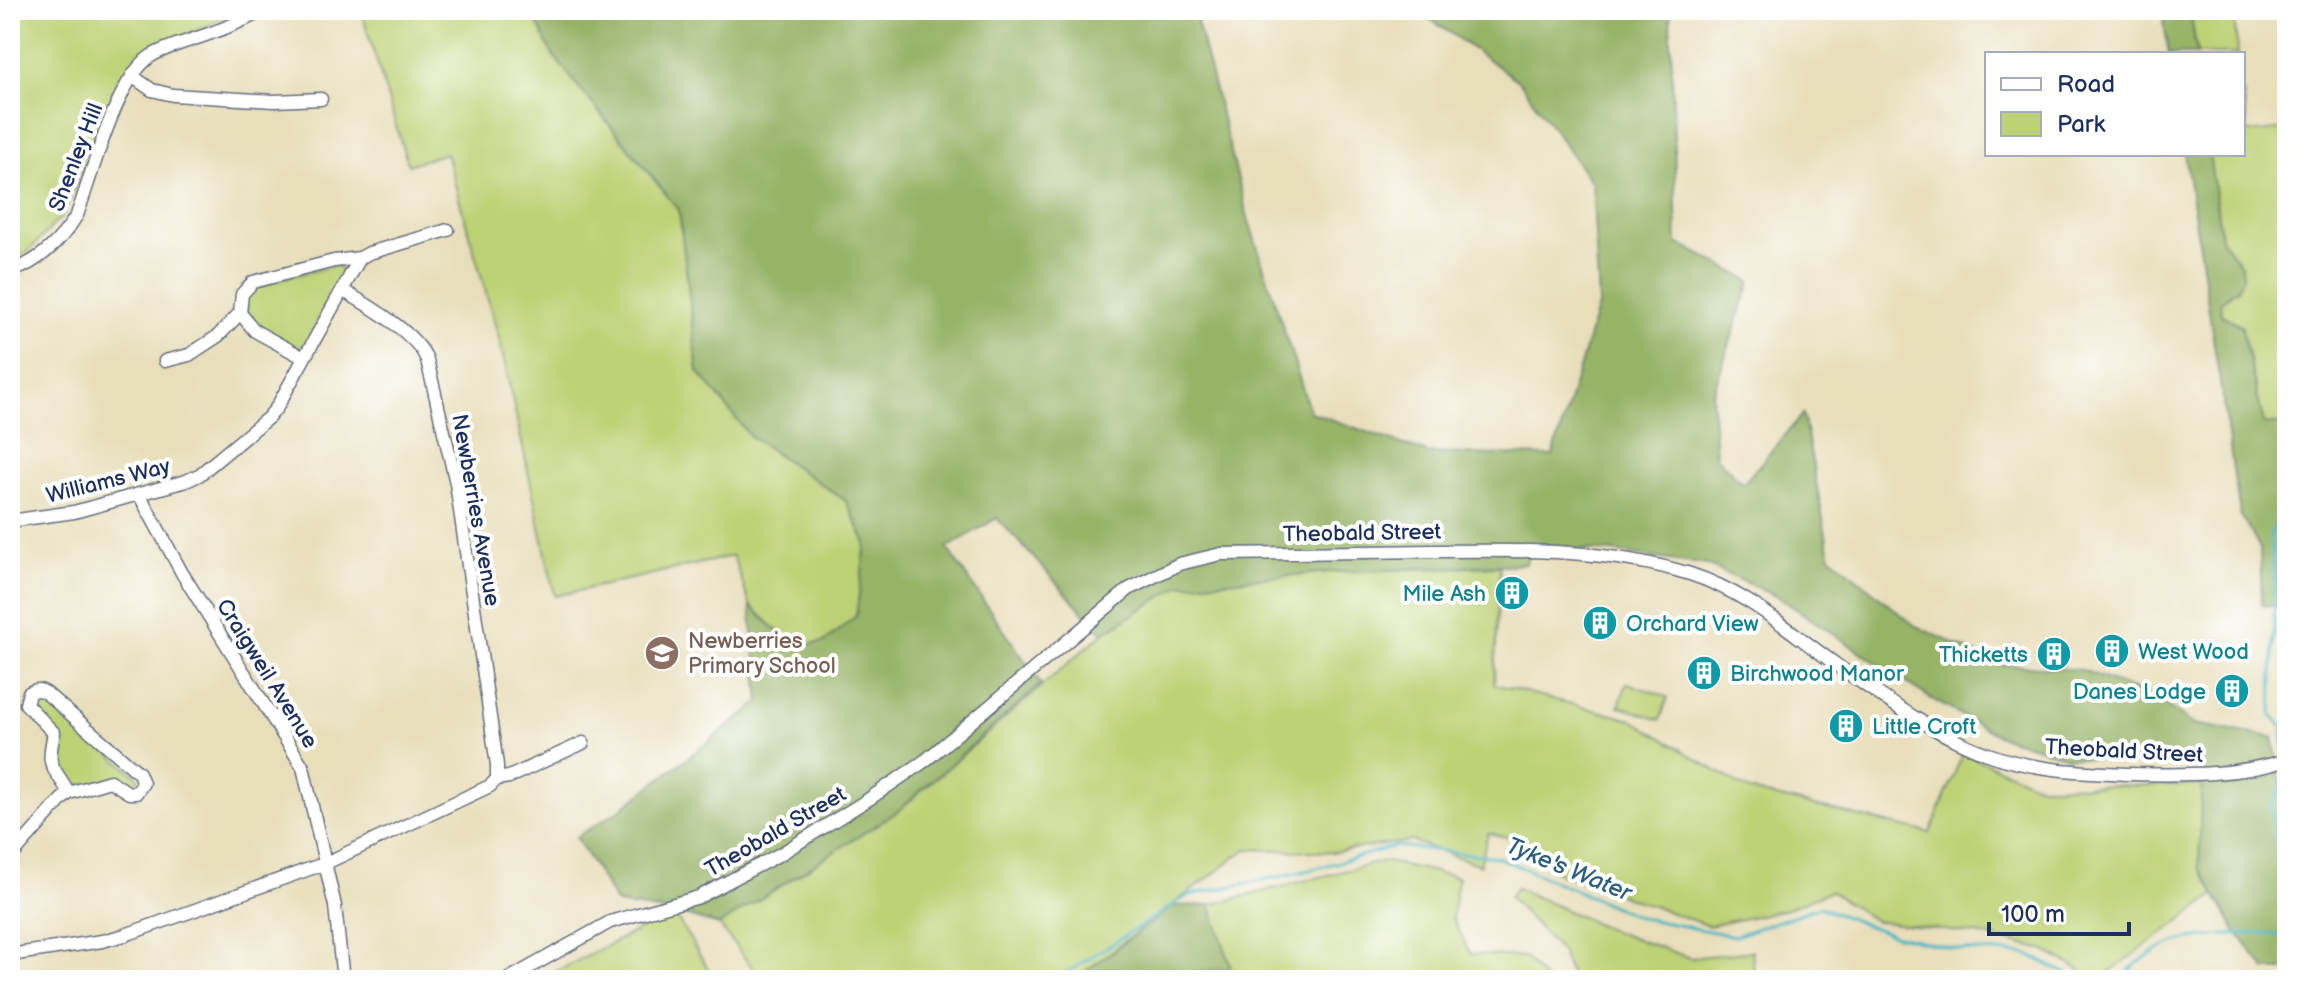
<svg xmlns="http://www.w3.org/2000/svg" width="2297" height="990" viewBox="0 0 2297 990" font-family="'Balsamiq Sans',sans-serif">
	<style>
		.green { fill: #bdd175; stroke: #6c806a; stroke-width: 2 }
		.forest { fill: #96b366; stroke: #587162; stroke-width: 2 }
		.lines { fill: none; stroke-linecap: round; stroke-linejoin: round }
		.stream { stroke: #48b5c3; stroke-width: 3 }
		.minor-casing { stroke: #636c7e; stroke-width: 15 }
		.minor { stroke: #fff; stroke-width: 12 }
		.labels { text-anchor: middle; stroke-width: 8; stroke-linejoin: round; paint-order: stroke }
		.street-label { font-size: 22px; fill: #1b2f5e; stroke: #fff }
		.culture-label { font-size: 22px; fill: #0d838f; stroke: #fff; text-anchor: start }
		.education-label { font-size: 22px; fill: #785e54; stroke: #fff; text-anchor: start }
		.water-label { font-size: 24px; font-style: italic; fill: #2b5e81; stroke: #fff }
	</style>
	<rect width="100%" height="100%" fill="#fff"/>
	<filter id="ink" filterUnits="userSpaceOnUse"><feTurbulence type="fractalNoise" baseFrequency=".0125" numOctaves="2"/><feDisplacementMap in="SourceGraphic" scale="16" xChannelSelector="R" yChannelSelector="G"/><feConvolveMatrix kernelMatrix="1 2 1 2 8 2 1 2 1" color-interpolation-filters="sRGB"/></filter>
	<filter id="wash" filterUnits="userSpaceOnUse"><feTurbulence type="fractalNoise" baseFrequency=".006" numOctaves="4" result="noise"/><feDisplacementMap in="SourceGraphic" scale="32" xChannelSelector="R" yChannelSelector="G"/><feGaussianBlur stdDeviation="1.8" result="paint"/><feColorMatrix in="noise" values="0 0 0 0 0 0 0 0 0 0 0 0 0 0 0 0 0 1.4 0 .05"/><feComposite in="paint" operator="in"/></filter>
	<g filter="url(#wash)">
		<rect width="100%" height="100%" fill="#e8deba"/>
		<path class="green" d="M10 10H244L148 51 121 78 63 215 26 254 10 261Z
			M361 10H531L553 54 679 210 698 371 750 436 846 501 866 543 856 616 824 642 794 647 750 605 733 556 555 596 500 342 446 153 408 165Z
			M2190 10H2233L2238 54H2197Z
			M2243 91 2248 133 2287 129V423L2264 425 2241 325 2221 315 2220 302 2237 289 2242 267 2221 238 2209 154H2243Z
			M338 265 344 276 306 345 296 348 248 320 245 298 253 285Z
			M2287 482V607H2279L2278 536Z
			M1500 566 1494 684 1632 720 1750 791 1930 833 1963 753 2040 786 2203 785 2199 867 2215 895 2104 976 2086 973 2041 949 1982 935 1875 921 1830 891 1787 909 1709 926 1558 873 1520 840 1488 833 1480 865 1412 841 1332 852 1246 849 1074 980H762L719 925 898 811 1103 633 1180 585 1329 572Z
			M1627 683 1668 697 1660 720 1619 706Z
			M37 693 139 778 135 790C107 775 109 783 81 785 54 786 59 760 53 744 48 729 37 714 29 699Z
			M1383 861 1458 877 1452 917 1470 954 1524 957 1545 980H1148L1231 967 1210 905Z
			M1516 888 1613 931 1690 958 1752 951 1754 971 1828 980H1573L1561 951 1509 897Z
			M673 912 715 980H540Z"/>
		<path class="forest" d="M531 10H1194L1248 218 1310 412 1427 453 1553 456 1599 302 1592 183 1519 81 1424 15V10H1670L1677 243 1751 281 1712 395 1716 457 1743 484 1803 414 1830 556 1914 625 1997 664 2082 670 2154 697 2193 724 2273 737 2287 820V930L2285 928 2282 932 2287 940V970H2266L2236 931 2199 867 2202 764 2067 757 1997 735 1928 697 1778 597 1707 565 1612 552 1530 546 1526 564 1329 572 1181 585 1103 633 997 518 947 548 1041 684 898 811 719 925 673 912 617 904 576 837 621 809 760 702 750 605 794 647 824 642 856 616 866 543 846 501 750 436 698 371 679 210 552 54Z
			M2162 10H2190L2197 54H2169Z
			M2185 154H2209L2221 238 2242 267 2243 277 2237 289 2220 302 2221 315 2241 325 2264 425 2287 423V481L2278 536 2279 607 2262 605 2260 548 2240 514Z
			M1210 905 1231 967 1148 980H1074L1173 906Z"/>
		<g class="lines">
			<path class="stream" d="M2284 755 2283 727 2272 716 2275 588 2270 533 2276 527 2277 505 2282 502 2287 469
				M2284 772 2285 778 2271 809 2287 909
				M1055 980 1189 895 1306 871 1396 846 1497 857 1641 918 1735 936 1819 907 1893 935 1961 950 2026 954 2080 980
				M2119 980C2166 931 2204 937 2267 933L2281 936 2287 930"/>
		</g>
	</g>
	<g filter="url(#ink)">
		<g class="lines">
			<g class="minor-casing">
				<path id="minor" d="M132 76 152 90 173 95 274 101 321 99
					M10 272C40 261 60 242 77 215 92 175 116 79 151 56 170 45 194 40 214 32 231 26 248 18 264 10
					M342 290C366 304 417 333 427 360L456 483 497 765V779
					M240 313 255 331 304 358
					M165 361 189 355 218 336 240 313 242 294 253 282 334 261 360 258
					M139 494 182 573 303 767 335 906 343 980
					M10 521 74 512 186 481 199 475 269 417 277 407 360 258 369 253 448 230
					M10 858 61 800 69 793 110 781 129 793H136L143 783 139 773 46 693C40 689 36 689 29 693L26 704 54 733C46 769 52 763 69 793
					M10 955 102 941 125 935 326 863 490 786 497 779 509 777 583 743
					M507 980 610 922 699 897 782 853 869 799 926 760 1129 589 1179 564 1221 554C1291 553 1362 552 1432 551 1518 550 1607 548 1690 574 1747 592 1790 632 1838 666 1882 697 1937 736 1988 754 2034 771 2083 772 2131 774 2185 775 2236 776 2287 760"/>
			</g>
			<use href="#minor" class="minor"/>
		</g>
	</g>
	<defs>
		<g id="building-disc" transform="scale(1.8)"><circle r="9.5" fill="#0f9aa8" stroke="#fff"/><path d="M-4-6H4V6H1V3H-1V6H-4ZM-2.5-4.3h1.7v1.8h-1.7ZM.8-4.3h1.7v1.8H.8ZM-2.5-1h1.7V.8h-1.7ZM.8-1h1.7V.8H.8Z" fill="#fff"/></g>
		<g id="school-disc" transform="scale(1.8)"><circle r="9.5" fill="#8d6e63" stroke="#fff"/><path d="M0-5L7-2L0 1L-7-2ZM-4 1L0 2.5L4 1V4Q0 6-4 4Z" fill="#fff"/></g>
	</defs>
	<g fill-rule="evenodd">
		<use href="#building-disc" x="1512" y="593"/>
		<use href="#building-disc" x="1600" y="623"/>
		<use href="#building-disc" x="2112" y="651"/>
		<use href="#school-disc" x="662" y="653"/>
		<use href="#building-disc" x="2054" y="654"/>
		<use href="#building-disc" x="1704" y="673"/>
		<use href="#building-disc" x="2232" y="691"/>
		<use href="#building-disc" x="1846" y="726"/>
	</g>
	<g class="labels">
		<g class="street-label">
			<text transform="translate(75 157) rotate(-69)" y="8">Shenley Hill</text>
			<text transform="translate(108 480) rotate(-14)" y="8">Williams Way</text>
			<text transform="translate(477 510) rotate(80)" y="8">Newberries Avenue</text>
			<text transform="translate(1362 532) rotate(-1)" y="8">Theobald Street</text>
			<text transform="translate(268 673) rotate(58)" y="8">Craigweil Avenue</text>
			<text transform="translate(2124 750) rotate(3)" y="8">Theobald Street</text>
			<text transform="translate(775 831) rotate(-30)" y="8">Theobald Street</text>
		</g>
		<g class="culture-label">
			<text x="1486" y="601" text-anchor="end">Mile Ash</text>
			<text x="1626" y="631">Orchard View</text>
			<text x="2138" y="659">West Wood</text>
			<text x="2028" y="662" text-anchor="end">Thicketts</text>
			<text x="1730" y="681">Birchwood Manor</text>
			<text x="2206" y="699" text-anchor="end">Danes Lodge</text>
			<text x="1872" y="734">Little Croft</text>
		</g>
		<g class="education-label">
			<text x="688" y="648">Newberries<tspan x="688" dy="25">Primary School</tspan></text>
		</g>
		<g class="water-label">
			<text transform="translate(1569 869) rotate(22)" y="8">Tyke's Water</text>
		</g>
	</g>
	<rect width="2297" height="990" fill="none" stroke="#fff" stroke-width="40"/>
	<rect x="1985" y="52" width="260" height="104" fill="#ffffff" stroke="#a4acbf" stroke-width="2"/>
	<rect x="2001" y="78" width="40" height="12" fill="#ffffff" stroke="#a4acbf" stroke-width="2"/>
	<text x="2057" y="92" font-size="24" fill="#1b2f5e">Road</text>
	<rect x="2001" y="112" width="40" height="24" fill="#bdd175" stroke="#a4acbf" stroke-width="2"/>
	<text x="2057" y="132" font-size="24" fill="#1b2f5e">Park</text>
	<path d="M1989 922v12h140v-12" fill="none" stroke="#1b2f5e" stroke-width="4"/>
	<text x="2001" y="922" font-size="24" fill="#1b2f5e" stroke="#ffffff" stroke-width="6" paint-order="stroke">100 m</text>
</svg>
